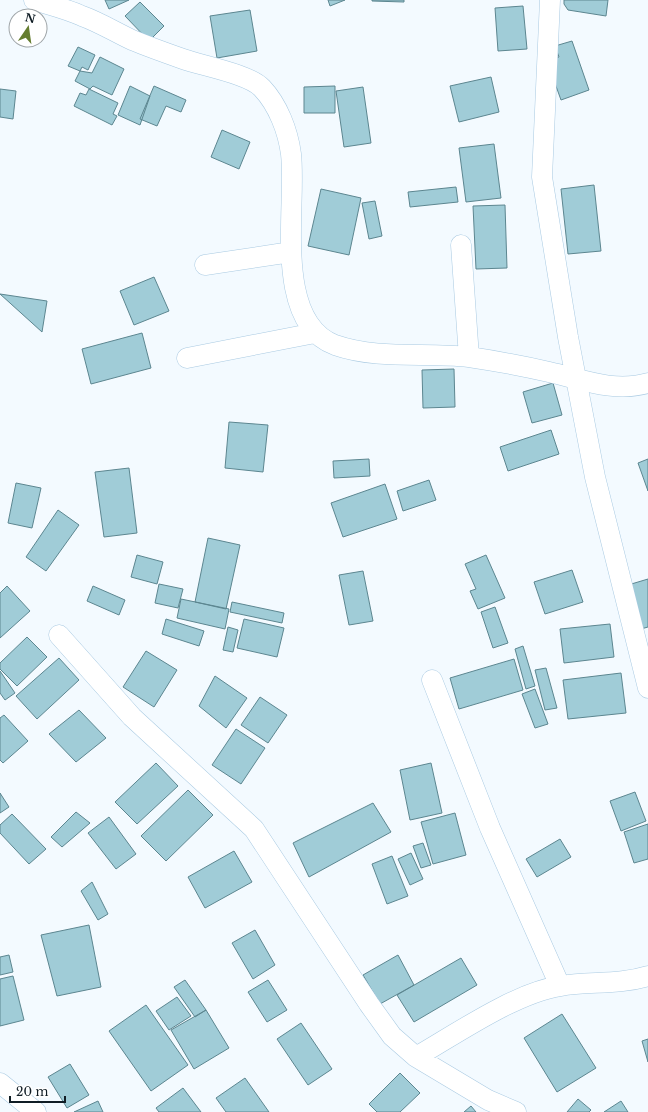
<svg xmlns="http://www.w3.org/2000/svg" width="648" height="1112" viewBox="0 0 648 1112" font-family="'Libre Baskerville',serif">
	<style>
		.building { fill: #a0ccd7; stroke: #5c8690 }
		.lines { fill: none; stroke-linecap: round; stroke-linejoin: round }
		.minor-casing { stroke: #a9cae2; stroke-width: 21 }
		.minor { stroke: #fff; stroke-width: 20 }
	</style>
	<rect width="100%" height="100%" fill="#f3faff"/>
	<path class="building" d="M105 0H129L109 9Z
		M328 0H345L330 6Z
		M372 0H404V2L372 1Z
		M564 0H608L606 16 568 10 564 4Z
		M140 2 164 26 149 41 125 16Z
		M523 6 527 49 498 51 495 8Z
		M250 10 257 51 217 58 210 16Z
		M572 41 589 90 561 100 547 61 559 57 555 46Z
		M78 47 95 55 88 70 82 67 80 71 68 66Z
		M100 57 124 69 112 95 93 86 90 89 75 81 80 71 92 73Z
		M491 77 499 112 459 122 450 86Z
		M130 86 150 96 140 125 118 115Z
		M154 86 186 100 181 112 166 106 157 126 140 119Z
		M335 86V113H304V87Z
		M363 87 371 143 344 147 336 91Z
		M0 89 16 91 13 119 0 117Z
		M89 89 118 103 113 114 117 116 112 125 74 106 80 93 86 95Z
		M222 130 250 142 239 169 211 157Z
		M494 144 501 198 466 202 459 148Z
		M594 185 601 251 568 254 561 189Z
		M456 187 458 202 410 207 408 192Z
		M321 189 361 198 349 255 308 246Z
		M375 201 382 236 369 239 362 203Z
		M505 205 507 268 476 269 473 206Z
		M154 277 169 311 134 325 120 291Z
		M0 294 47 301 42 332Z
		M142 333 151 368 91 384 82 349Z
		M454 369 455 407 423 408 422 370Z
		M553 383 562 415 532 423 523 392Z
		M229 422 268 425 263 472 225 468Z
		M551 430 559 454 508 471 500 447Z
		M369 459 370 476 334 478 333 461Z
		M648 459V491L638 463Z
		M129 468 137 533 104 537 95 472Z
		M429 480 436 500 403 511 397 491Z
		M16 483 41 488 32 528 8 523Z
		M385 484 397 519 343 537 331 503Z
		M58 510 79 525 46 571 26 557Z
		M208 538 240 545 226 609 195 602Z
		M137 555 163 562 157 584 131 577Z
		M486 555 505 598 478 609 470 591 476 589 465 564Z
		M572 570 583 602 545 614 534 582Z
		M363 571 373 621 349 625 339 575Z
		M648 579V627L641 629 628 585Z
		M159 584 183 589 178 608 155 603Z
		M7 586 30 611 0 638V593Z
		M93 586 125 600 119 615 87 601Z
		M181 599 229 609 225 629 177 618Z
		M232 602 284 613 282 623 230 612Z
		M495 607 508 643 493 648 481 612Z
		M166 619 204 631 199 646 162 634Z
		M244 619 284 628 277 657 237 648Z
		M610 624 614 657 564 663 560 629Z
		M228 627 238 630 233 652 223 650Z
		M27 637 47 657 17 686 0 669V663Z
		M523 646 535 686 526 689 515 649Z
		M146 651 177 670 154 707 123 687Z
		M59 658 79 680 37 719 16 696Z
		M514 659 523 690 459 709 450 678Z
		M546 668 557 708 545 710 535 670Z
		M0 671 15 693 5 700 0 693Z
		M621 673 626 713 568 719 563 680Z
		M215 676 247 698 226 728 199 706Z
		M535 689 548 724 535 728 522 694Z
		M260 697 287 715 268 743 241 725Z
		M79 710 106 738 76 762 49 734Z
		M4 715 28 741 3 763 0 760V718Z
		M236 729 265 748 241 784 212 765Z
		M156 763 178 786 137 824 115 802Z
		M431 763 442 813 410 820 400 770Z
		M188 790 213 815 166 861 141 836Z
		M635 792 646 821 621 831 610 801Z
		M0 793 9 807 0 813Z
		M373 803 391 832 309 877 293 843Z
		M76 812 90 823 62 847 51 837Z
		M455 813 466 855 433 864 421 822Z
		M12 814 46 849 29 864 0 833V825Z
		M109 817 136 854 116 869 88 833Z
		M648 824V859L634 863 624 832Z
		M560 839 571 857 537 877 526 859Z
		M423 843 431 865 421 868 413 846Z
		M234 851 252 882 205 908 188 877Z
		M411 853 423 879 410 885 398 859Z
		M392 856 408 896 387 904 372 864Z
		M92 882 108 914 98 920 81 891Z
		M89 925 101 987 57 996 41 935Z
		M255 930 275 965 253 979 232 943Z
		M9 955 13 972 0 975V957Z
		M398 955 414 985 380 1004 363 975Z
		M461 958 477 985 414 1022 397 995Z
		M13 976 24 1020 0 1026V979Z
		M185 980 206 1010 195 1017 174 987Z
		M268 980 287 1010 267 1022 248 992Z
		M177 997 191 1016 169 1030 156 1011Z
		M146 1005 188 1065 151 1091 109 1031Z
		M206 1010 229 1048 194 1069 171 1030Z
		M562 1014 596 1068 557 1092 524 1038Z
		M301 1023 332 1069 308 1085 277 1039Z
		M648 1039V1062L642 1041Z
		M70 1064 89 1095 67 1108 48 1077Z
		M400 1073 420 1093 400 1112H377L369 1104Z
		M245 1078 269 1112H226L216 1098Z
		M183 1088 201 1112H159L156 1108Z
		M578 1099 591 1110 589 1112H567Z
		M98 1101 103 1112H74Z
		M621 1101 628 1112H604Z
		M471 1106 476 1112H464Z"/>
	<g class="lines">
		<g class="minor-casing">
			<path id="minor" d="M34 0C50 5 67 9 82 16 99 22 115 32 132 40 149 47 166 53 183 59 203 66 249 74 262 88 278 105 288 131 291 154 297 205 272 321 335 345 378 360 425 352 469 357 496 361 523 366 549 372 581 379 614 393 648 383
				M550 0 542 177 568 337 595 477 648 688
				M461 245 469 357
				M205 265 291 252
				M187 358 315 333
				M59 635 132 717 254 829 369 1004 392 1036 416 1057 488 1100 516 1112
				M432 680 490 828 560 986
				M416 1057C456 1034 515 993 560 986 590 981 619 985 648 976
				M0 1083 36 1112"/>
		</g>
		<use href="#minor" class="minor"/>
	</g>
	<g transform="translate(28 28) rotate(13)"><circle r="19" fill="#ffffff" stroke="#9fa5a8"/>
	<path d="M0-3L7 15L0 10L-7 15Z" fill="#657d2f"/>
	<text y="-6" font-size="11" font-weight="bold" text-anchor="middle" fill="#101d25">N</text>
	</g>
	<path d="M10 1096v6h55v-6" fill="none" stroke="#101d25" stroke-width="2"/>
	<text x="16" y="1096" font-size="12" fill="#101d25" stroke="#ffffff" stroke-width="3" paint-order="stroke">20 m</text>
</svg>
